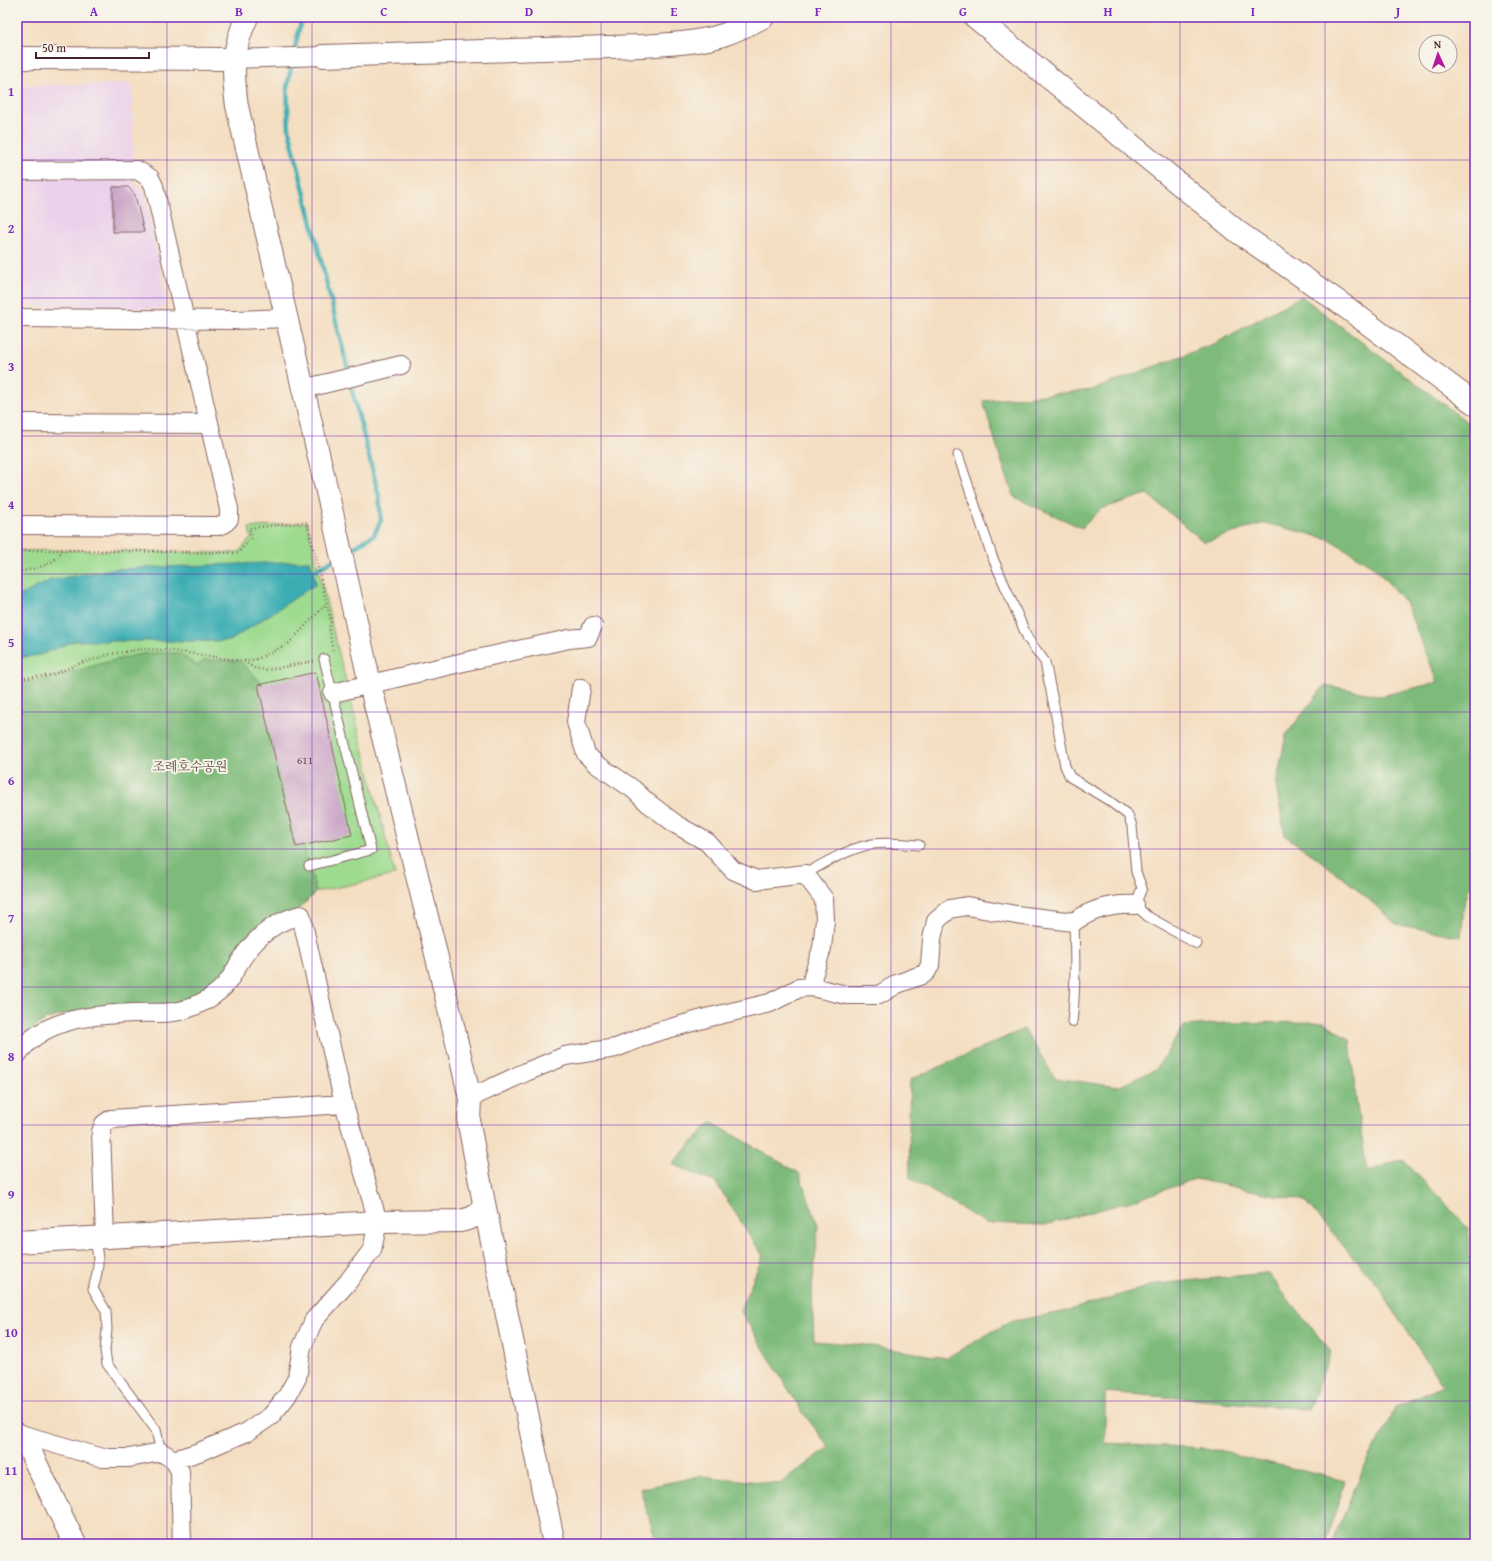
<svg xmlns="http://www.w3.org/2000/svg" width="1492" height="1561" viewBox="0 0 1492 1561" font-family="'Gentium Book Plus','Noto Serif KR',serif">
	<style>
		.built { fill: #ebd1eb }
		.green { fill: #9ddb8f; stroke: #747d5d }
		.forest { fill: #7ebb7a; stroke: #646d52 }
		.water { fill: #3badb3; stroke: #42666f }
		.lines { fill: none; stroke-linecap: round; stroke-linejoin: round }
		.stream { stroke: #3badb3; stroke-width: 4.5 }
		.building { fill: #caa4c8 }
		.service-casing { stroke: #866260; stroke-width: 11 }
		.minor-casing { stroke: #866260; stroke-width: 20 }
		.tertiary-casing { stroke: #866260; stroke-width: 24 }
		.path { stroke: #866260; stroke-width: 2.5; stroke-dasharray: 1 3; stroke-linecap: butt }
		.service { stroke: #fff; stroke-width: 9 }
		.minor { stroke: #fff; stroke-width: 18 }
		.tertiary { stroke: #fff; stroke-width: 22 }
		.grid { fill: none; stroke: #7b2cbf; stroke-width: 1; stroke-opacity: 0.55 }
		.labels { text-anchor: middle; stroke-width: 4; stroke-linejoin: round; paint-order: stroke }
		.number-label { font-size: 11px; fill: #6a4052 }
		.park-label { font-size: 13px; fill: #5f4e44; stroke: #f7f3e8 }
		.neatline { fill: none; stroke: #7b2cbf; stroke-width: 1.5 }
		.grid-label { font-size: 13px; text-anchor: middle; font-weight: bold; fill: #7b2cbf }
	</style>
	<rect width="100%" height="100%" fill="#f7f3e8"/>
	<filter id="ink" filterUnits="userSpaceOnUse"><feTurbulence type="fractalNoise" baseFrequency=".025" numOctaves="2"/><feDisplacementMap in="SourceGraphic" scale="8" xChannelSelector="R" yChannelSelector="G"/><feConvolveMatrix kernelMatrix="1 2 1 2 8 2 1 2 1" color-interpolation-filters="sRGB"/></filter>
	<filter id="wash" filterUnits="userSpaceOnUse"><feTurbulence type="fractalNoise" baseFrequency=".012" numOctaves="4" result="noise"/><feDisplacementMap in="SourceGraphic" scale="16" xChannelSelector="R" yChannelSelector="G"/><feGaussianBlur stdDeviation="0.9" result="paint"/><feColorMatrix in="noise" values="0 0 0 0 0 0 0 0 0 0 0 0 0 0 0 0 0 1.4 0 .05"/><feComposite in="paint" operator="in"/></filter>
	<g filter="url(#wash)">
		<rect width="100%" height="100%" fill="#f4dec1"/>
		<path class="built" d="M132 84 133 182 144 191 167 303 160 309 17 306V85Z"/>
		<path class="green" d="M307 522 331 622 395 875 316 892 301 907 91 1008 46 1019 22 1037 17 1043V551L62 550 238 553 251 538 249 528Z"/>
		<path class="forest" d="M1301 296 1475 428V877L1465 898 1461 937 1396 924 1356 888 1313 855 1285 836 1276 785 1286 735 1325 685 1382 696 1438 682 1405 602 1374 567 1329 539 1265 523 1204 542 1147 494 1101 509 1082 528 1014 497 1002 463 983 401 1092 390 1216 343Z
			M179 653 197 666 205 660 240 661 262 683 265 700 316 892 208 994 182 1007 91 1008 46 1019 22 1037 17 1043V684C59 678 100 662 142 654 154 652 167 653 179 653Z
			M1324 1022 1350 1040 1357 1106 1367 1172 1402 1159 1469 1228 1468 1257H1475V1544H1331L1363 1469 1397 1406 1443 1386 1377 1285 1305 1201 1195 1179 1135 1200 1045 1225 985 1223 910 1178 909 1117 910 1080 1024 1029 1055 1078 1118 1087 1156 1069 1184 1026 1227 1023Z
			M711 1122 799 1173 818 1225 812 1290 814 1341 866 1345 946 1358 1009 1322 1062 1312 1157 1284 1267 1273 1331 1352 1309 1409 1105 1392V1443L1206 1448 1346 1481 1324 1544H657L640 1489 699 1476 780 1484 829 1447 801 1410 740 1310 763 1256 716 1183 672 1164Z"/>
		<path class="water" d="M310 561 316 584 230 641H74L40 655 17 658V597L51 580 114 569Z"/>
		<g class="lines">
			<path class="stream" d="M294 52 302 17
				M292 62 287 88 289 130 349 374
				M347 552 374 535 381 520 379 496 350 382
				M313 572 337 558"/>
		</g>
		<g id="blocks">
			<path class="building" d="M113 187H128L135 195 144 232H113Z
				M316 672 352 835 296 847 258 685Z"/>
		</g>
	</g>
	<g filter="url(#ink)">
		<use href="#blocks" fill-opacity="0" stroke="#866260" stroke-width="1"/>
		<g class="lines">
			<g class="service-casing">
				<path id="service" d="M958 455 992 556 1028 639 1045 662 1055 711 1065 766 1070 777 1108 800 1128 815 1132 826 1136 872 1142 888 1135 905 1147 916 1197 944
					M309 866 371 850 324 659
					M805 874C826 862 848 849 872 844 887 842 903 844 919 845
					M1072 1022C1076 989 1075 956 1074 922
					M94 1238C100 1260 99 1268 93 1289L106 1311 107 1329 105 1351 107 1364 156 1430 161 1452"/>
			</g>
			<g class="minor-casing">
				<path id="minor" d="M234 59 323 56
					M17 171 137 170 150 178 154 186 229 509V519L224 524 218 526 17 525
					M17 318 236 320 286 318
					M303 389 401 365
					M17 423 209 424
					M333 693 472 660 569 639 588 637 593 626
					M812 987 846 995H879L897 984 924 974 927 971 930 965 932 939 936 921 950 909 967 906 1016 915 1074 922C1092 909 1113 904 1135 905
					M17 1055C43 1017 95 1015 136 1013 153 1012 170 1015 187 1009 198 1005 210 999 219 991 231 982 236 966 245 954 259 935 278 920 301 915L344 1104 378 1222 372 1250 347 1283 314 1320 302 1347 297 1378 287 1396 271 1416 247 1432 199 1452 174 1460
					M470 1098 526 1072 565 1056 616 1048 653 1033 710 1017 770 1003 799 988 812 987 813 976 822 948 825 920 824 899 805 874 756 880 733 870 707 842 677 825 648 803 633 789 596 764 586 754 576 722 581 688
					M105 1237 101 1132 104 1124 111 1119 344 1104
					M17 1433 103 1458H129L161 1452 174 1460 180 1471 182 1544"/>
			</g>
			<g class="tertiary-casing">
				<path id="tertiary" d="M975 17 1238 232 1343 305 1475 404
					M323 56 642 46C669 44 698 43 723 35 737 30 750 24 763 17
					M17 58 234 59
					M484 1203 554 1544
					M17 1242 378 1222 460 1221C474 1218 479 1216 484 1203L469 1124 470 1098 433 941 370 684 333 517 237 106C232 71 232 49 247 17
					M17 1434 29 1449 75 1544"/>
			</g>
			<path class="path" d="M17 551 62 550 238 553 251 538 249 528 307 522 331 622 329 629 333 652
				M17 572C32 569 56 566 62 550
				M244 661 254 668 267 670 314 661
				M17 679 52 675 78 664 111 654 143 649 166 650 244 661 257 659 288 644 326 604"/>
			<use href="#service" class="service"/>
			<use href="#minor" class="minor"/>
			<use href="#tertiary" class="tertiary"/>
		</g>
	</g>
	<path class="grid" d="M167 17V1544M312 17V1544M456 17V1544M601 17V1544M746 17V1544M891 17V1544M1036 17V1544M1180 17V1544M1325 17V1544M17 160H1475M17 298H1475M17 436H1475M17 574H1475M17 712H1475M17 849H1475M17 987H1475M17 1125H1475M17 1263H1475M17 1401H1475"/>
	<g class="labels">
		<g class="number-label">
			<text x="305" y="764">611</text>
		</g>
		<g class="park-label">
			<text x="190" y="771">조례호수공원</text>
		</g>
	</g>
	<rect width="1492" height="1561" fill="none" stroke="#f7f3e8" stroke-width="44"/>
	<g transform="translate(1438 54) rotate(357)"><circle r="19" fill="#f7f3e8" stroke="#b29e9c"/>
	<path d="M0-3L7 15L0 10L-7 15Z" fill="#b5179e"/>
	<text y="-6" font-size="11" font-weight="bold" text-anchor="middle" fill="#4a1f2b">N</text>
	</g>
	<path d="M36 52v6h113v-6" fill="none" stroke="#4a1f2b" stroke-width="2"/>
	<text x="42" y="52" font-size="12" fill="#4a1f2b" stroke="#f7f3e8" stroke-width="3" paint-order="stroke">50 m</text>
	<rect x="22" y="22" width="1448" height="1517" class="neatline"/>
	<g class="grid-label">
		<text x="94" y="16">A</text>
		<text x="239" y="16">B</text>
		<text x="384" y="16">C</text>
		<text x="529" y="16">D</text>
		<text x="674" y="16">E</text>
		<text x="818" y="16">F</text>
		<text x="963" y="16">G</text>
		<text x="1108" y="16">H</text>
		<text x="1253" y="16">I</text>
		<text x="1398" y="16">J</text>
		<text x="11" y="96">1</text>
		<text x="11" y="233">2</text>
		<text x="11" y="371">3</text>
		<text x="11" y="509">4</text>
		<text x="11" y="647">5</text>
		<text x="11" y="785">6</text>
		<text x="11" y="923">7</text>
		<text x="11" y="1061">8</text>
		<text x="11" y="1199">9</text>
		<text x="11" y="1337">10</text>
		<text x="11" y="1475">11</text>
	</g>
</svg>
